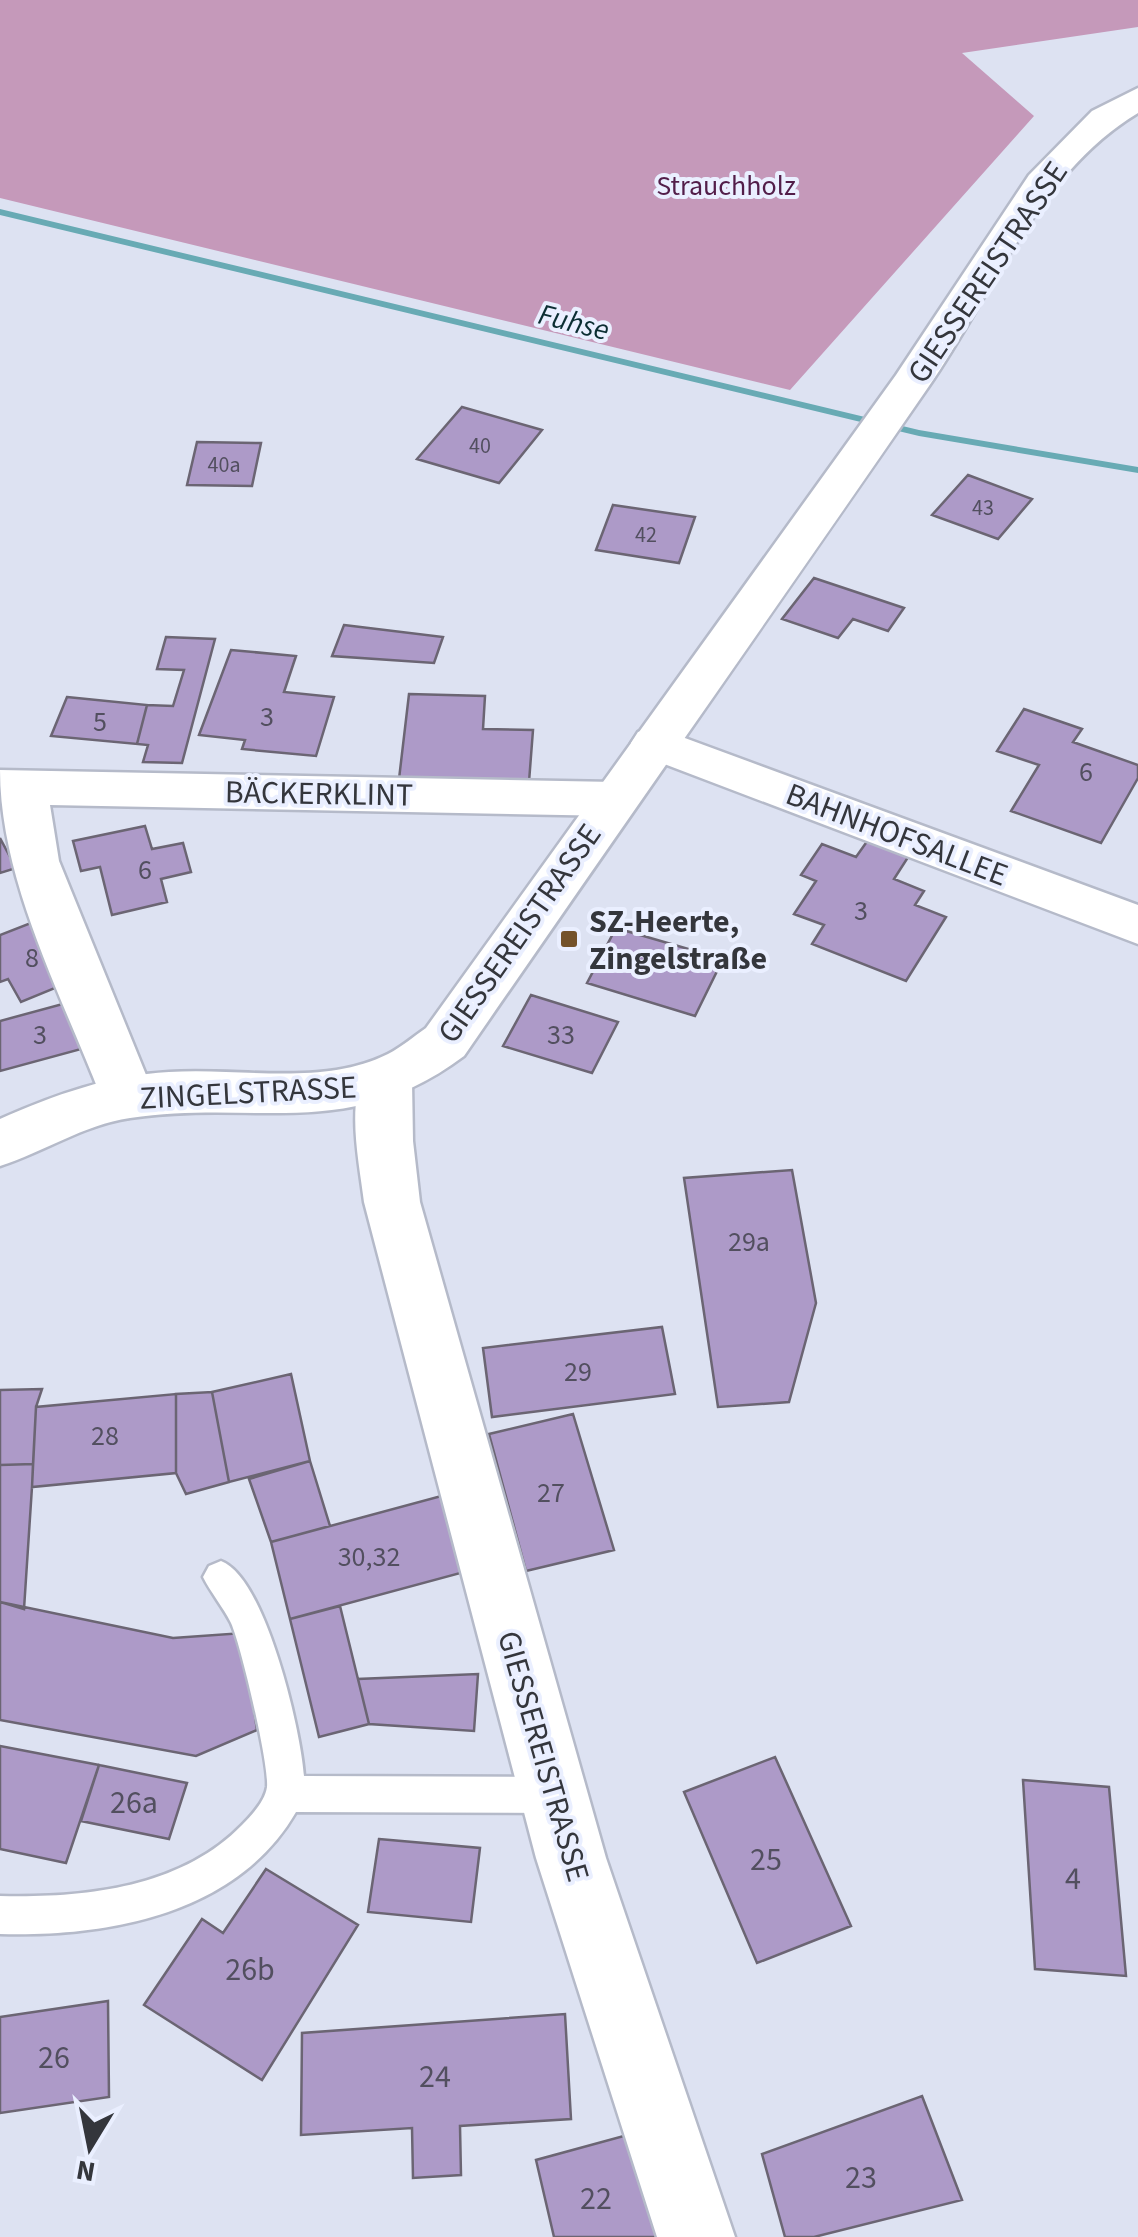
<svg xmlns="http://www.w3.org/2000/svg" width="1138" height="2237" viewBox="0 0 1138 2237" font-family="'Source Sans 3',sans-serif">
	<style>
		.forest { fill: #c599ba }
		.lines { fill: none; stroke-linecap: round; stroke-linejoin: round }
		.stream { fill: #68aab4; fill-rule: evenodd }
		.building { fill: #ad9ac8; stroke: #6b6573; stroke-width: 2.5 }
		.service-casing { stroke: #b5bac9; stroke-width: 5 }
		.minor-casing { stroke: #b5bac9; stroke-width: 5 }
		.tertiary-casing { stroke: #b5bac9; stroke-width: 5 }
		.secondary-casing { stroke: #b5bac9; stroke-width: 5 }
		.service { fill: #fff; fill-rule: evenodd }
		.minor { fill: #fff; fill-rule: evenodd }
		.tertiary { fill: #fff; fill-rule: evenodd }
		.secondary { fill: #fff; fill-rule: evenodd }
		.poi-dot { fill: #74522a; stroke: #eaefff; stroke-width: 4 }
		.labels { text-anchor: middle; stroke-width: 8; stroke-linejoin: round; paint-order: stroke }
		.far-number-label { font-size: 22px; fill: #524f5f }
		.far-park-label { font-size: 28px; fill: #521d49; stroke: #eaefff }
		.number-label { font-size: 28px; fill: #524f5f }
		.far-water-label { font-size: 30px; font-style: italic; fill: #0c2e33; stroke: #eaefff }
		.street-label { font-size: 32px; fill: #34363c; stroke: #eaefff }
		.poi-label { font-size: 32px; font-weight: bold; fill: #34363c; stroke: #eaefff; text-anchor: start }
		.near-number-label { font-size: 32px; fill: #524f5f }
	</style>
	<rect width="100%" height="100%" fill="#dde2f2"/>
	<path class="forest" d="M0 0H1138V27L962 53 1034 116 790 390 0 198Z"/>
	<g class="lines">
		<path class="stream" d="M0 209 919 430 1138 467V473L919 436 0 215Z"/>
	</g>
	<path class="building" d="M462 407 542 430 499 483 417 459Z
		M197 442 261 443 252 486 187 485Z
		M968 475 1032 499 998 539 932 515Z
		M613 505 695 517 679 563 596 550Z
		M814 578 904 608 888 631 853 619 838 638 782 619Z
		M344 625 443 637 434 663 332 656Z
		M166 637 215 639 182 763 143 762 148 745 137 744 147 705 173 706 184 670 157 669Z
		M231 650 296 656 284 692 334 697 316 756 242 749 245 740 199 735Z
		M409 694 485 696 483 729 533 730 529 782 399 779Z
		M67 697 147 705 137 744 51 736Z
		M1024 709 1082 729 1073 742 1138 765V778L1101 843 1011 811 1039 765 997 751Z
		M145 826 152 849 183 843 191 872 161 879 167 902 112 915 100 867 81 871 73 841Z
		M873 833 914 848 894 879 924 891 915 905 946 917 906 981 812 944 824 925 794 914 816 881 801 875 822 844 856 857Z
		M0 838 16 868 0 873Z
		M41 919 77 979 21 1002 8 979 0 982V935Z
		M616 928 723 959 695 1016 587 983Z
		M531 995 618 1022 592 1073 503 1046Z
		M70 1002 85 1048 0 1071V1021Z
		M792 1170 816 1303 789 1402 718 1407 684 1178Z
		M662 1327 675 1394 492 1417 483 1348Z
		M291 1374 310 1461 229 1482 212 1392Z
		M42 1389 36 1407 33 1464 0 1465V1390Z
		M212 1392 229 1482 186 1494 176 1473V1394Z
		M176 1394V1473L32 1487 36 1407Z
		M573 1414 614 1550 526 1571 489 1434Z
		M310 1461 330 1526 271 1542 249 1479Z
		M33 1464 32 1487 24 1609 0 1602V1465Z
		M445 1495 468 1571 290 1619 271 1542Z
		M0 1602 173 1638 243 1633 257 1730 196 1756 0 1720Z
		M340 1606 369 1724 319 1737 290 1619Z
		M478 1674 474 1731 369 1724 358 1679Z
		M0 1746 99 1765 66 1863 0 1849Z
		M775 1757 851 1926 757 1963 684 1792Z
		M99 1765 187 1783 169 1839 81 1821Z
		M1023 1780 1109 1787 1126 1976 1035 1969Z
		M379 1839 480 1848 471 1922 368 1912Z
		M266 1869 358 1925 262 2080 144 2005 202 1919 223 1933Z
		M108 2001 109 2097 0 2113V2017Z
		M565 2014 571 2119 460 2126 461 2175 413 2178 412 2128 301 2135 302 2033Z
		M922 2096 962 2200 814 2237H785L762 2154Z
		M631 2134 657 2237H554L536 2160Z"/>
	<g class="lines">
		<g class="service-casing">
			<path id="service" d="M221 1561C265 1577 301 1730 304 1776L554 1777 567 1782 573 1795 567 1808 554 1813 296 1812C237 1914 109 1937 0 1934V1896C84 1898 181 1888 242 1825 252 1815 265 1801 267 1787 269 1764 241 1645 231 1623 223 1607 211 1593 203 1577L209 1566Z"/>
		</g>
		<g class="minor-casing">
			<path id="minor" d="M655 727 1138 905V944L638 754 631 743 638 732Z
				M0 770 615 782 632 787 639 799 632 811 615 816 50 805 59 861 155 1097 147 1112 128 1118 109 1112 101 1097C61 994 0 880 0 770Z"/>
		</g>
		<g class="tertiary-casing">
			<path id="tertiary" d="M385 1061 404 1067 412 1082 413 1141 420 1202 606 1858 735 2237H657L536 1858 364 1202C359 1161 346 1104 366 1067Z"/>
		</g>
		<g class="secondary-casing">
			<path id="secondary" d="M1138 88V113C1038 173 993 294 929 386 775 610 618 832 464 1056 348 1143 258 1099 130 1118 83 1125 44 1152 0 1166V1119C54 1095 110 1075 169 1072 240 1067 322 1087 388 1054 402 1047 414 1036 426 1028L896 375 1029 175 1092 111Z"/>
		</g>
		<use href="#service" class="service"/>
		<use href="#minor" class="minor"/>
		<use href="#tertiary" class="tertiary"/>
		<use href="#secondary" class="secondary"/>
	</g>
	<rect class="poi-dot" x="559" y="929" width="20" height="20" rx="5"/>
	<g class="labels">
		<g class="far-number-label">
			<text x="480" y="453">40</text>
			<text x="224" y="472">40a</text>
			<text x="983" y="515">43</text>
			<text x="646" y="542">42</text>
		</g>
		<g class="far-park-label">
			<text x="726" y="195">Strauchholz</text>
		</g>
		<g class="number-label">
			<text x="267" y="726">3</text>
			<text x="100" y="731">5</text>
			<text x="1086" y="781">6</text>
			<text x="145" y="879">6</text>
			<text x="861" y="920">3</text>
			<text x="32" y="967">8</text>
			<text x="40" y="1044">3</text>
			<text x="561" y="1044">33</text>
			<text x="749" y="1251">29a</text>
			<text x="578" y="1381">29</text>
			<text x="105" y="1445">28</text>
			<text x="551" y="1502">27</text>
			<text x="369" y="1566">30,32</text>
		</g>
		<g class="far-water-label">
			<text transform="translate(574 322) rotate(14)" y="10">Fuhse</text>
		</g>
		<g class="street-label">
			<text transform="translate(987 272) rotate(-56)" y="11">GIESSEREISTRASSE</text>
			<text transform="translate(319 793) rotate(1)" y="11">BÄCKERKLINT</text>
			<text transform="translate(897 834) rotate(21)" y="11">BAHNHOFSALLEE</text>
			<text transform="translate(519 933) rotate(-55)" y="11">GIESSEREISTRASSE</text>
			<text transform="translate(248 1092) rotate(-3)" y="11">ZINGELSTRASSE</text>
			<text transform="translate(544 1756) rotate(74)" y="11">GIESSEREISTRASSE</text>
		</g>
		<g class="poi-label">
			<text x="589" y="932">SZ-Heerte,<tspan x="589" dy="37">Zingelstraße</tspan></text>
		</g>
		<g class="near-number-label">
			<text x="134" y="1813">26a</text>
			<text x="766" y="1870">25</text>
			<text x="1073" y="1889">4</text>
			<text x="250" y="1980">26b</text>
			<text x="54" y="2068">26</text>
			<text x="435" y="2087">24</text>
			<text x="861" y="2188">23</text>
			<text x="596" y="2209">22</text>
		</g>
	</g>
	<g transform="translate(90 2147) rotate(190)" stroke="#eaefff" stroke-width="8" paint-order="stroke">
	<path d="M0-8L18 38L0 25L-18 38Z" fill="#34363c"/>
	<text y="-15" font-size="28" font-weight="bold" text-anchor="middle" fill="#34363c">N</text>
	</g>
</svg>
